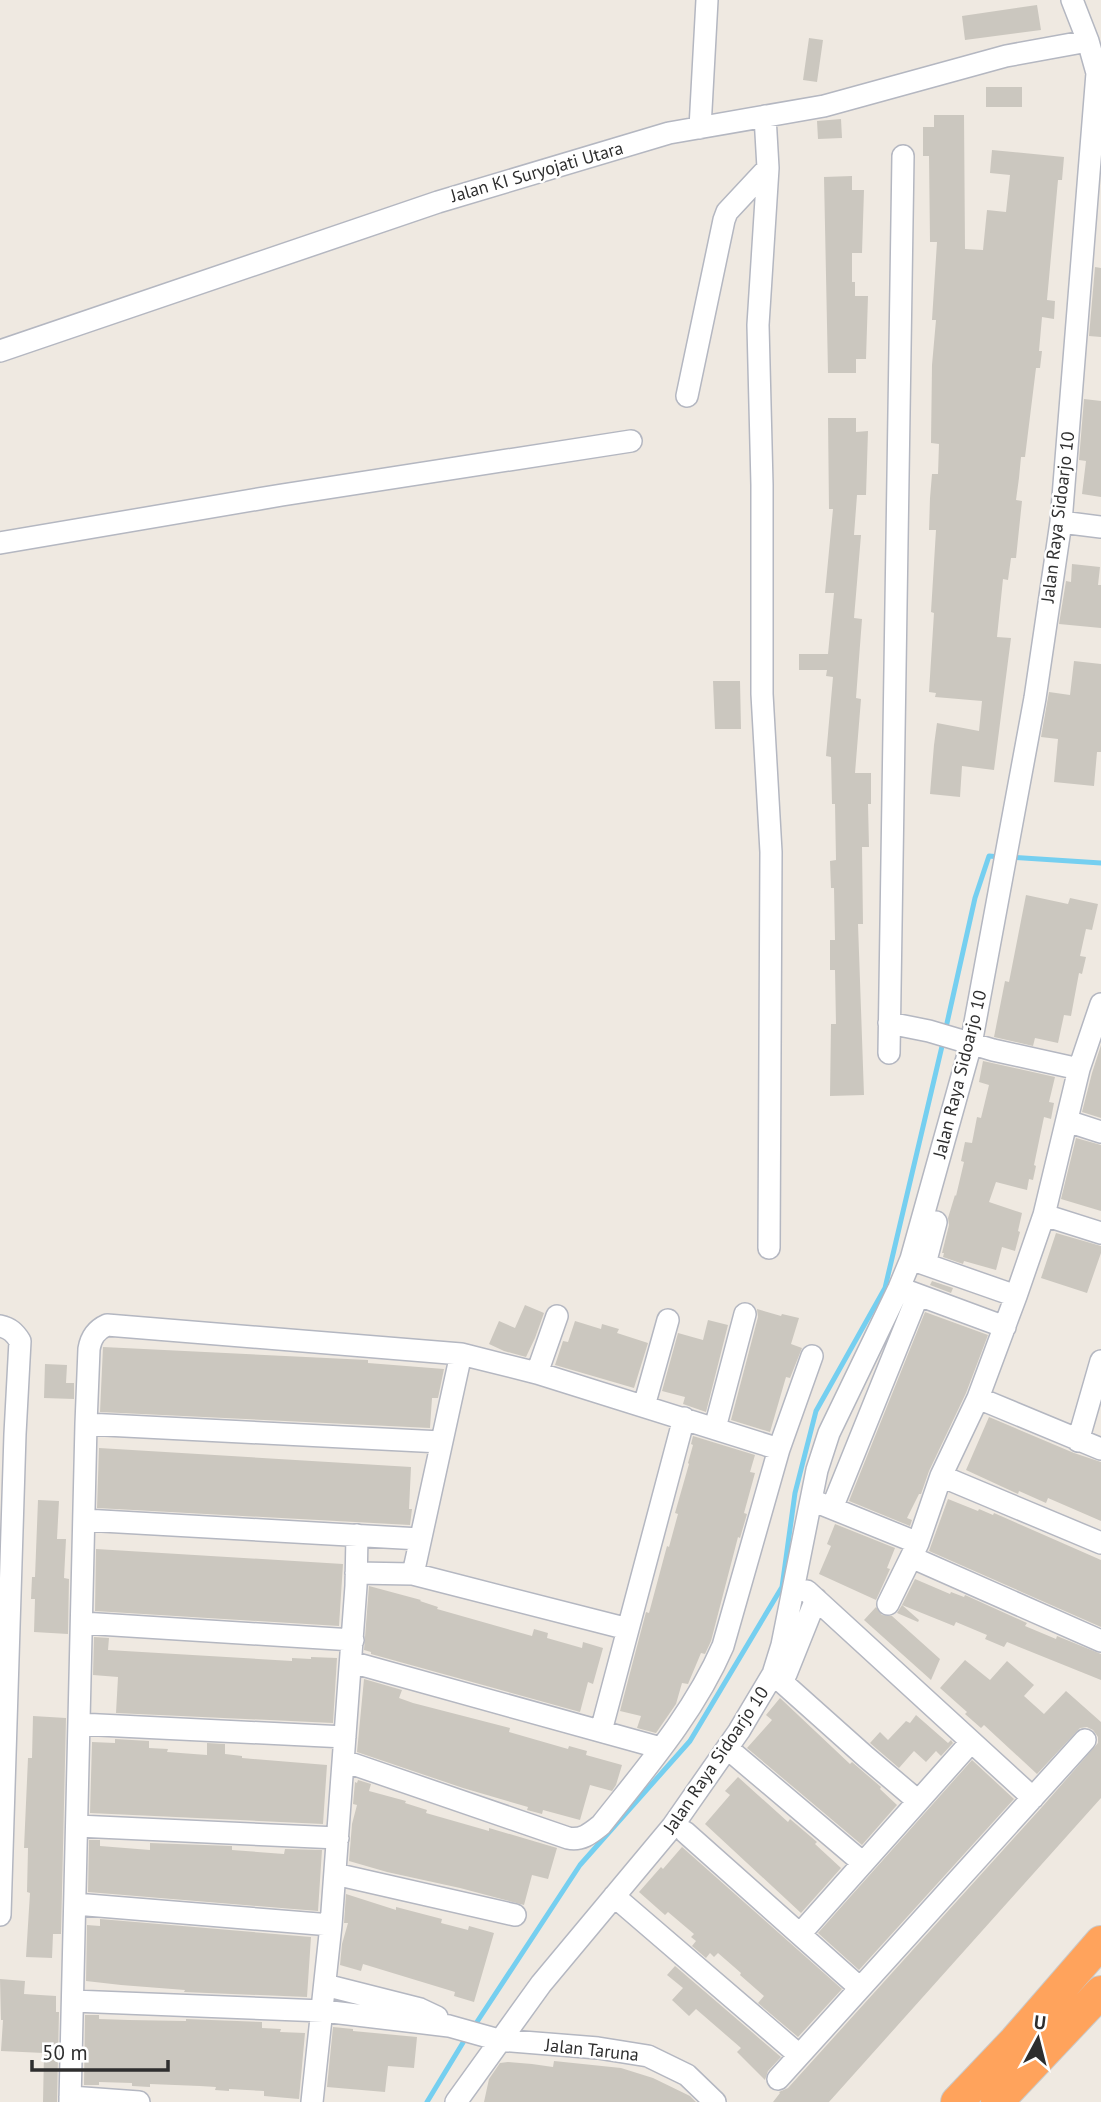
<svg xmlns="http://www.w3.org/2000/svg" width="1101" height="2102" viewBox="0 0 1101 2102" font-family="'PT Sans',sans-serif">
	<style>
		.lines { fill: none; stroke-linecap: round; stroke-linejoin: round }
		.stream { stroke: #75cff0; stroke-width: 5 }
		.building { fill: #cbc7bf }
		.minor-casing { stroke: #b4b7c1; stroke-width: 24 }
		.highway-casing { stroke: #c9c9c9; stroke-width: 34 }
		.minor { stroke: #fff; stroke-width: 21 }
		.highway { stroke: #ffa35c; stroke-width: 32 }
		.labels { text-anchor: middle; stroke-width: 5; stroke-linejoin: round; paint-order: stroke }
		.street-label { font-size: 18px; fill: #2e2e2e; stroke: #fff }
	</style>
	<rect width="100%" height="100%" fill="#efe9e1"/>
	<g class="lines">
		<path class="stream" d="M1010 857 1101 863
			M945 1032 975 898 989 856 1000 857
			M473 2028 580 1865 690 1741 782 1587 795 1493 816 1411 885 1288 943 1042
			M427 2102 467 2036"/>
	</g>
	<path class="building" d="M1037 5 1041 30 965 40 962 16Z
		M809 38 823 40 817 82 803 80Z
		M986 87H1022V107H986Z
		M934 115H964L965 249 983 250 987 210 1006 212 1010 175 990 173 992 150 1064 157 1062 180H1058L1047 300 1055 301 1054 319 1042 317 1039 351H1042L1040 368H1036L1025 457H1021L1019 478 1016 500 1022 501 1016 558H1011L1008 580 1003 579 997 637 1011 638 994 770 962 766 960 797 930 794 934 745 937 723 979 731 982 701 935 697 936 693 929 692 934 613 931 612 936 530H929L930 498 932 474H938L939 444 931 443 932 365 936 320H932L937 242H930L929 156H923V127H934Z
		M841 119 842 138 818 139 817 121Z
		M852 176V190H864L862 253H852V282H855V296H868L866 359H856V373H828L824 177Z
		M1095 267 1101 268V337L1089 336Z
		M1084 399 1101 401V497L1082 494 1086 461 1079 460Z
		M828 418H856V432L868 431 866 495H857L854 535H861L854 618 862 619 856 698 861 699 855 773H871V804H868L869 847H862L863 924H858L864 1095 830 1096 831 1024H836L835 970H830V940H835L834 888H831L830 861 836 860 835 804H832L831 757 826 756 833 677 826 676 827 670H799V654H828L834 593H825L833 509H829Z
		M1072 564 1100 567 1098 585H1101V628L1059 624 1066 581 1071 582Z
		M1074 661 1101 664V752H1097L1094 786 1054 782 1058 739 1041 737 1049 692 1070 695Z
		M713 681H740L741 729H715Z
		M1026 895 1068 904 1070 898 1098 904 1092 930 1086 929 1080 956 1086 957 1082 974 1079 973 1071 1016 1064 1015 1058 1043 1035 1038 1033 1046 994 1037 1005 981 1009 982Z
		M1101 1045V1118L1082 1112 1092 1073Z
		M983 1061 1055 1077 1049 1102 1054 1103 1051 1119 1044 1117 1034 1165 1036 1166 1033 1180 1029 1179 1027 1190 996 1182 989 1202 1022 1213 1018 1231 1020 1232 1015 1251 1002 1247 996 1270 964 1261 963 1264 943 1257 944 1253H942L949 1225 948 1218 955 1195 956 1196 964 1162 961 1161 965 1142 972 1143 977 1117 981 1118 989 1085 979 1082Z
		M1076 1138 1101 1145V1211L1061 1199Z
		M1056 1233 1101 1246V1253L1087 1293 1041 1278Z
		M932 1281 953 1288 951 1293 930 1285Z
		M525 1305 544 1313 535 1338 526 1357 504 1351 489 1344 499 1321 515 1328Z
		M757 1309 781 1316 782 1314 799 1318 791 1344 802 1348 790 1378 786 1377 770 1432 731 1420 758 1317Z
		M925 1312 988 1335 966 1393 929 1471 921 1494H919L907 1518 912 1520 910 1526 849 1501Z
		M708 1320 728 1325 706 1412 683 1404 685 1397 662 1391 678 1333 703 1340Z
		M575 1321 601 1329 602 1324 619 1329 617 1333 648 1343 634 1388 555 1365 563 1341 568 1342Z
		M103 1347 368 1360V1363L444 1369 438 1398H432L430 1428 100 1412Z
		M45 1364 67 1365 66 1383H74V1399L44 1398Z
		M989 1417 1074 1453 1101 1462V1521L1048 1498 1046 1503 1019 1491 1018 1494 966 1470Z
		M693 1436 755 1455 750 1472 755 1473 744 1513 747 1514 740 1538 738 1537 711 1641 705 1654 701 1653 688 1684 682 1683 676 1704 656 1733 637 1728 641 1716 620 1711 646 1612 649 1613 667 1546 669 1547 678 1514 675 1513 689 1464 688 1463 693 1445 691 1444Z
		M99 1448 411 1467 409 1509H412L410 1525 97 1508Z
		M948 1499 978 1511 979 1509 993 1515 994 1513 1101 1560V1627L929 1551Z
		M38 1500 59 1501 57 1539H66L64 1578 69 1579 68 1634 34 1632 35 1599H31L32 1577H35Z
		M835 1524 895 1548 887 1568 890 1569 876 1600 819 1574 831 1546 827 1544Z
		M96 1549 343 1564 339 1626 95 1611Z
		M915 1579 950 1594 951 1592 964 1597 965 1595 1027 1623 1025 1626 1056 1639 1057 1636 1101 1654V1680L1007 1642 1004 1647 985 1639 987 1635 956 1622 954 1626 902 1605Z
		M369 1586 421 1600 420 1601 438 1607 437 1609 532 1636 534 1629 548 1633 547 1638 582 1648 583 1642 603 1648 593 1684 588 1682 580 1712 371 1654V1652L364 1650Z
		M902 1605 919 1620 918 1622 897 1613Z
		M876 1607 882 1615 892 1616 940 1659 931 1680 864 1620Z
		M94 1637 109 1638 108 1650 292 1661V1658L311 1659V1657L337 1658 333 1723 116 1713 118 1677 93 1675Z
		M965 1660 990 1680 1007 1661 1034 1685 1024 1696 1044 1714 1066 1691 1101 1722V1798L829 2102H773L780 2093 779 2092 788 2088 1042 1807 1098 1743V1737L1093 1730 1087 1727 1080 1728 1037 1774 984 1725 981 1728 965 1714 967 1712 940 1688Z
		M364 1679 402 1690 399 1698 413 1703 510 1728 509 1732 568 1749 569 1746 587 1751 586 1755 622 1765 616 1785 612 1791 590 1785 580 1820 543 1810 542 1814 527 1810 528 1807 463 1788 357 1752Z
		M780 1698 850 1764 852 1762 881 1787 880 1789 897 1805 862 1845 747 1748 772 1720 766 1715Z
		M916 1715 948 1743 951 1740 953 1743 941 1756 936 1751 926 1762 914 1751 899 1768 870 1743 880 1732 888 1740 906 1721 910 1723Z
		M33 1716 66 1718 61 1934H53L52 1958 26 1957 30 1893 27 1892 28 1848H24L28 1758H32Z
		M115 1739 149 1741V1748L168 1749 167 1752 207 1755V1743L225 1744V1754L242 1756V1758L327 1765 323 1824 90 1813 92 1742 115 1743Z
		M972 1760 1014 1799 859 1970 818 1933Z
		M738 1777 788 1822 790 1819 817 1842 815 1844 841 1868 801 1913 705 1824 730 1795 725 1791Z
		M358 1780 371 1784 369 1791 406 1801 405 1803 427 1810 426 1813 489 1831V1828L557 1848 548 1879 532 1875 524 1905 460 1888 387 1872 349 1861 352 1824 357 1805 353 1804 355 1782 357 1783Z
		M89 1840H100V1846L150 1850V1843L232 1846V1850L284 1854 285 1849 322 1850 318 1911 88 1892Z
		M682 1847 842 1989 798 2037 758 2003 764 1996 740 1975 741 1973 718 1953 714 1957 710 1953 706 1958 692 1946 696 1941 691 1937 694 1934 668 1912 665 1915 639 1892 661 1867 663 1869Z
		M346 1894 396 1910V1907L442 1919 441 1923 468 1930 469 1926 494 1933 474 2002 454 1996 455 1992 363 1964 361 1971 340 1965 342 1944 348 1923H344Z
		M100 1919 311 1937 307 1997 184 1992 185 1990 121 1985 86 1981 87 1925 100 1926Z
		M675 1966 781 2057 768 2071 765 2080 737 2052 741 2048 696 2009 689 2016 672 2000 683 1988 667 1975Z
		M0 1979 25 1981 24 1994 56 1996V2012H59L57 2102H43L44 2053 1 2051 3 2020H1Z
		M85 2015H99V2019L129 2020 186 2021V2019L262 2022V2028L281 2029 280 2032 305 2033 299 2099 264 2096V2091L229 2089V2091L215 2090 216 2087 200 2086 150 2084V2087L132 2086V2083L99 2082V2085H84Z
		M333 2027 353 2029V2031L417 2037 414 2068 388 2066 385 2092 327 2087Z
		M554 2061 621 2068 653 2078 690 2096 696 2102H484L489 2079 500 2063 508 2062 532 2064 553 2067Z"/>
	<g class="lines">
		<g class="minor-casing">
			<path id="minor" d="M765 116 768 168 758 325 762 485V694L771 852 769 1248
				M700 128 707 0
				M0 351 438 202 669 133 824 106 1006 56 1088 41
				M687 396 724 220 727 212 768 168
				M1061 522 1101 527
				M0 543 282 495 631 441
				M889 1023 929 1031 993 1050 1079 1069
				M889 1053 903 156
				M1067 1121 1101 1132
				M1044 1215 1101 1233
				M913 1260 1016 1296
				M925 1264 936 1222
				M905 1290 1005 1327
				M0 1326C10 1328 15 1333 20 1341L15 1434 0 1915
				M537 1373 557 1316
				M978 1398 1101 1449
				M644 1406 668 1320
				M86 1424 441 1442
				M715 1428 745 1314
				M1078 1441 1101 1361
				M941 1476 1101 1543
				M819 1503 918 1543
				M832 1508 918 1295
				M84 1520 420 1539
				M911 1557 1101 1641
				M356 1573 413 1574 628 1629
				M413 1574 461 1354
				M807 1591 1033 1798
				M888 1604 918 1543 941 1476 978 1398 1016 1296 1044 1215 1079 1069 1101 1004
				M82 1623 353 1640
				M351 1662 661 1748
				M786 1674 816 1599
				M782 1682 866 1757 918 1801
				M79 1724 345 1737
				M601 1731 684 1418
				M727 1748 863 1863
				M344 1761 568 1838C582 1841 591 1833 601 1825 646 1768 694 1713 723 1646L779 1449 812 1356
				M77 1826 338 1838
				M685 1832 860 1988
				M335 1874 515 1915
				M614 1896 799 2055
				M75 1904 331 1925
				M800 1934 971 1742
				M325 1985 420 2009 437 2017
				M73 2001 323 2011 449 2026 499 2040 598 2048 648 2056 687 2075 715 2102
				M778 2079 1085 1740
				M70 2097 139 2102
				M70 2102 86 1424 89 1349C91 1337 96 1330 107 1325L461 1354 537 1373 779 1449
				M312 2102 331 1925 356 1586 357 1535
				M456 2102 541 1984 672 1827 739 1731 773 1674 782 1645 817 1470 829 1433 899 1288 911 1259 971 1044 1035 698 1061 522 1097 73 1088 41 1072 0"/>
		</g>
		<g class="highway-casing">
			<path id="highway" d="M957 2102 1015 2041 1101 1942
				M997 2102 1101 1992"/>
		</g>
		<use href="#minor" class="minor"/>
		<use href="#highway" class="highway"/>
	</g>
	<g class="labels">
		<g class="street-label">
			<text transform="translate(537 172) rotate(-16)" y="6">Jalan KI Suryojati Utara</text>
			<text transform="translate(1058 517) rotate(-83)" y="6">Jalan Raya Sidoarjo 10</text>
			<text transform="translate(960 1074) rotate(-76)" y="6">Jalan Raya Sidoarjo 10</text>
			<text transform="translate(716 1760) rotate(-56)" y="6">Jalan Raya Sidoarjo 10</text>
			<text transform="translate(592 2050) rotate(6)" y="6">Jalan Taruna</text>
		</g>
	</g>
	<g transform="translate(1038 2039) rotate(7)" stroke="#ffffff" stroke-width="5" paint-order="stroke">
	<path d="M0-5L12 26L0 18L-12 26Z" fill="#2e2e2e"/>
	<text y="-10" font-size="19" font-weight="bold" text-anchor="middle" fill="#2e2e2e">U</text>
	</g>
	<path d="M32 2060v10h136v-10" fill="none" stroke="#2e2e2e" stroke-width="3.5"/>
	<text x="42" y="2060" font-size="21" fill="#2e2e2e" stroke="#ffffff" stroke-width="5" paint-order="stroke">50 m</text>
</svg>
